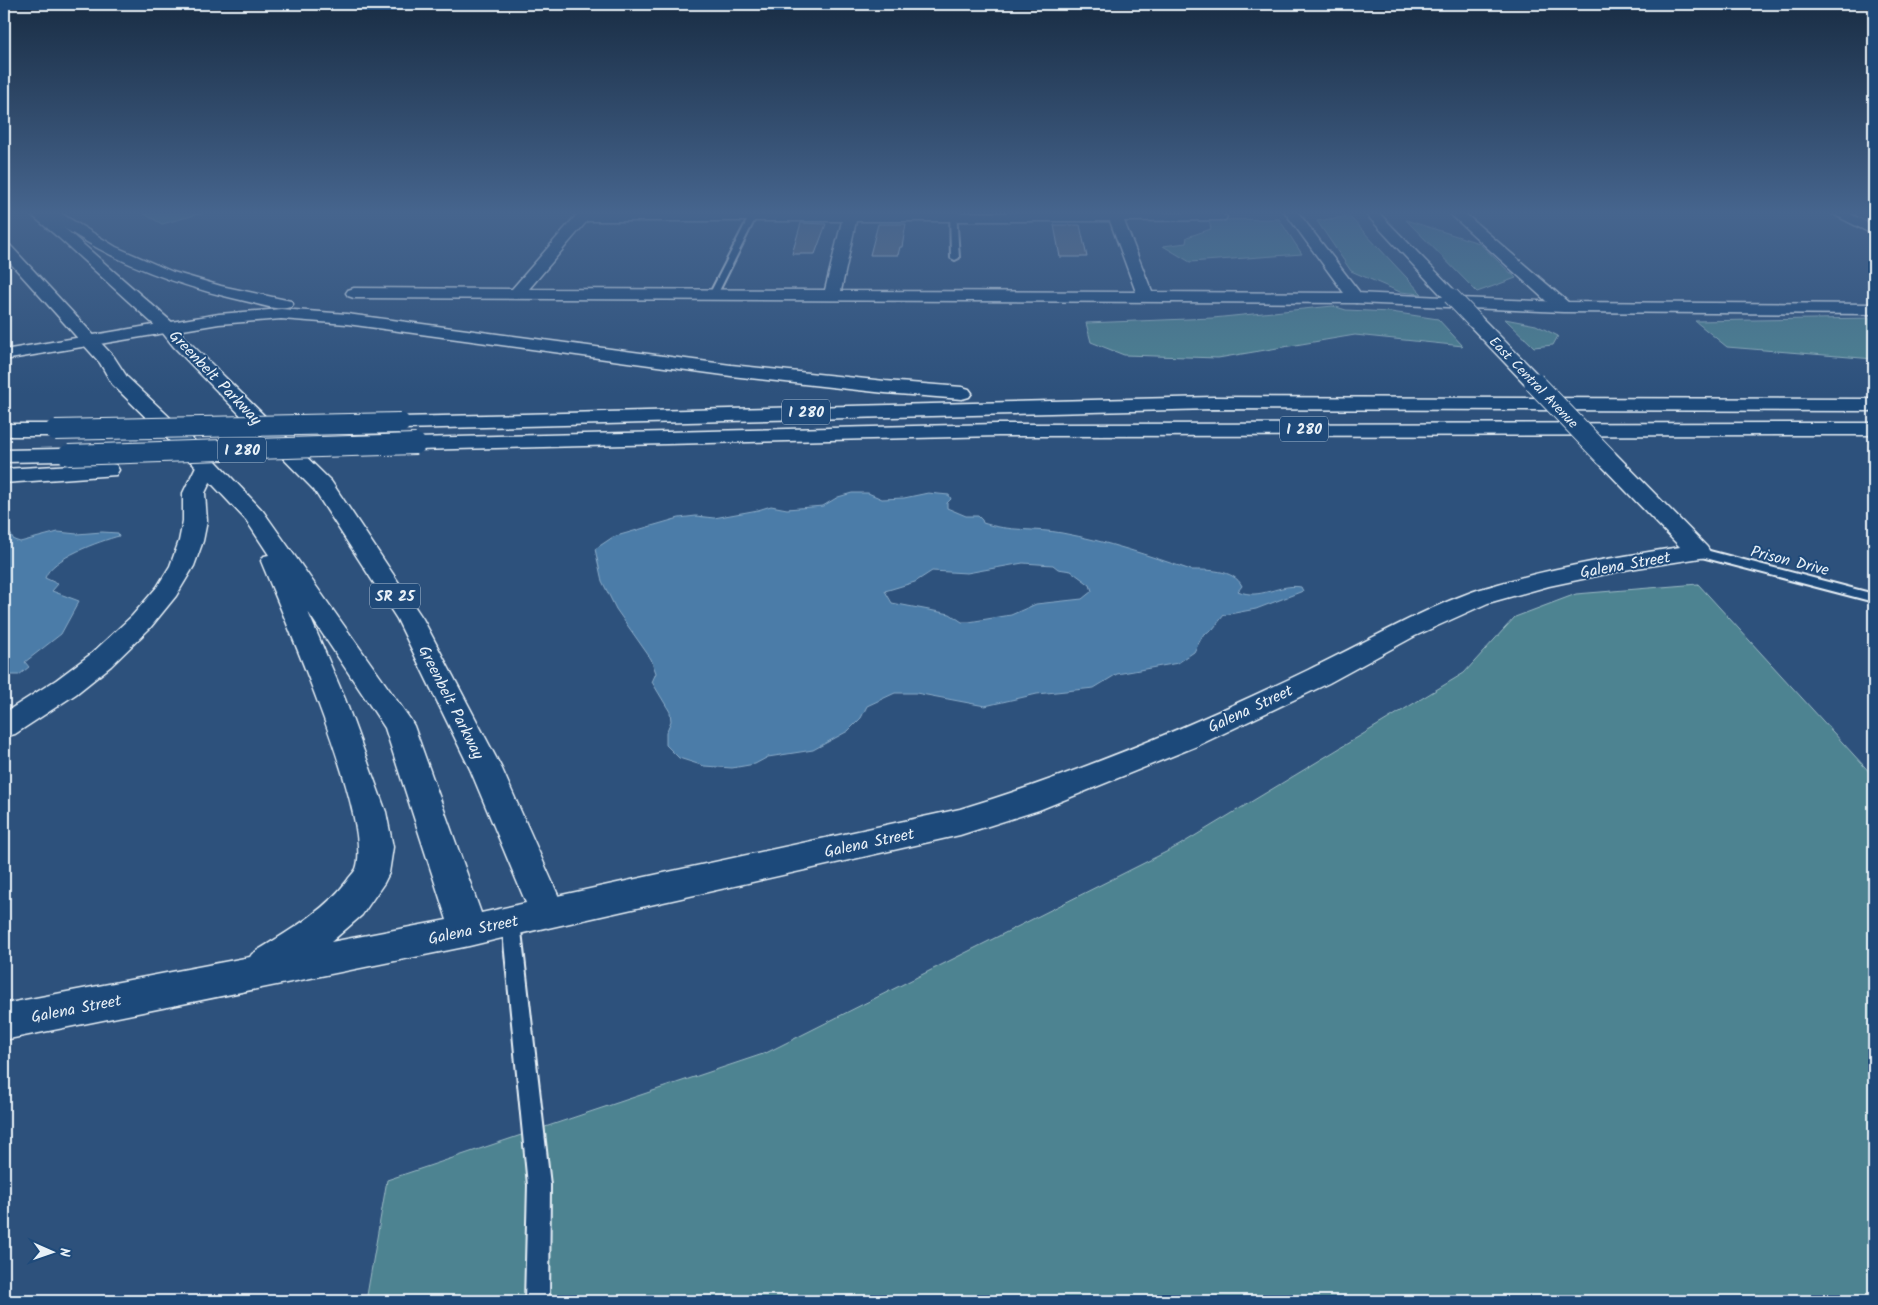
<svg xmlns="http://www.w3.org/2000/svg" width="1878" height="1305" viewBox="0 0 1878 1305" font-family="Kalam,sans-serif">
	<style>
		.green { fill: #4e8391; stroke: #9bbac4 }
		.water { fill: #4b7ca8; stroke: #8aabc8; fill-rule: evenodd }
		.building { fill: #646f83; stroke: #e8f1f8 }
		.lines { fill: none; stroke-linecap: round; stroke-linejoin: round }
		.service-casing { stroke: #e8f1f8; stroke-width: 4 }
		.minor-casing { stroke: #e8f1f8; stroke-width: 3 }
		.tertiary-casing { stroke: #e8f1f8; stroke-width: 3 }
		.primary-casing { stroke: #e8f1f8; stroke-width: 3 }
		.motorway-casing { stroke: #e8f1f8; stroke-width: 3 }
		.service { fill: #1f4a7a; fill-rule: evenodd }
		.minor { fill: #1f4a7a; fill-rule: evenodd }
		.tertiary { fill: #1f4a7a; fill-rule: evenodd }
		.primary { fill: #1f4a7a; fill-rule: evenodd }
		.motorway { fill: #1f4a7a; fill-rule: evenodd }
		.tertiary-bridge-far1-casing { stroke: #e8f1f8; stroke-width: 18; stroke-linecap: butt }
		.tertiary-bridge-casing { stroke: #e8f1f8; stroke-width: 22; stroke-linecap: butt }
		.motorway-bridge-casing { stroke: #e8f1f8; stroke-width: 22; stroke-linecap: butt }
		.tertiary-bridge-far1 { stroke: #1f4a7a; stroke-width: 16 }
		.tertiary-bridge { stroke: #1f4a7a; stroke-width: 20 }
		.motorway-bridge { stroke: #1f4a7a; stroke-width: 20 }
		.labels { text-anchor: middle; stroke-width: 4; stroke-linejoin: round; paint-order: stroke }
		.far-street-label { font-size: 14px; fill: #e8f1f8; stroke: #1f4a7a }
		.shield { fill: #1f4a7a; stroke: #acbfd2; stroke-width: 1 }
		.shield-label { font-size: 15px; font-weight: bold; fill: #e8f1f8 }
		.street-label { font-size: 16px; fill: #e8f1f8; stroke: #1f4a7a }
	</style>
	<rect width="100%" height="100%" fill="#2d517c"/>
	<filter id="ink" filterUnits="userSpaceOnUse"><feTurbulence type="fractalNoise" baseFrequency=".02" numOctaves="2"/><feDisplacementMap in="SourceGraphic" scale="10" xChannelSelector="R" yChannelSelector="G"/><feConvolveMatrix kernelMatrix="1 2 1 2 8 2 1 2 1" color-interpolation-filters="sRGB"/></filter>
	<g filter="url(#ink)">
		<path class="green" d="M139 211H210L162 224Z
			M1349 216 1422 294 1400 292 1351 271 1317 221Z
			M1279 219 1302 254 1190 262 1163 246 1186 243 1187 237 1211 229 1209 220Z
			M1406 220 1479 243 1516 278 1477 292Z
			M1333 306 1346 310 1391 312 1438 319 1463 346 1355 335 1218 358 1124 355 1091 342 1086 323 1213 318Z
			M1874 318V359L1727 347 1695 321Z
			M1505 319 1536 325 1558 336 1553 345 1534 347Z
			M1698 584 1874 777V1301H366L387 1180 766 1053 1178 846 1464 673 1515 617 1576 594Z"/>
		<path class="water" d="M852 493H868L882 499 904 498 928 493 949 495 951 499 947 503V508L966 516H978L982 520 983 523C1009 532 1036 528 1062 533 1106 541 1150 556 1191 570 1207 570 1234 569 1242 586L1238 591C1260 601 1279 583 1301 587L1303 591 1256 609 1224 615 1213 629 1203 635 1194 652 1178 663 1117 674 1094 688 1037 694 985 706 916 693H895L867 706 861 718 848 731 813 750 768 757 755 764 732 768 704 766 679 758 666 745V733L671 721 670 712 652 682 656 673 651 659 616 609 602 581 595 549 613 537 679 518 696 516 714 518 758 510 771 506 787 509 823 506 838 497ZM1023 563 1053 565 1058 569 1071 571 1090 585 1092 591 1082 599 1036 604 1011 615 969 622H962L950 614 892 603 885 591 915 582 932 571 967 573Z
			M4 531 10 533 14 540 20 542 58 532 77 534 102 532 118 533 119 536C100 541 51 558 45 578L58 584 52 591 79 601 61 634 25 662 29 667 19 675H10L4 671Z"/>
		<path class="building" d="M801 223 826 224 815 254H792Z
			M878 224H906L902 247H900L898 255H870Z
			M1054 225H1080L1087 257H1060Z"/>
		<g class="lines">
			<g class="service-casing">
				<path id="service" d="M752 211H759L717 295 710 297 709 295Z
					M950 211H956L959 258 955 260 951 258Z
					M1698 548 1874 594V602L1694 555 1692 552Z
					M511 914 517 917 520 922 550 1185 549 1301H525L528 1185 502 922 505 917Z"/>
			</g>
			<g class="minor-casing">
				<path id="minor" d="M580 211 1220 213 1227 217 1225 220 1124 221 1152 292 1344 293 1284 211H1297L1364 298 1362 301 1356 303 354 298 348 296 346 293 348 290 354 288 512 289ZM587 221H842L825 290 529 289ZM856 221H1110L1136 292 841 291Z
					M1447 211H1462L1569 303 1571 307 1569 311H1557Z"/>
			</g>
			<g class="tertiary-casing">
				<path id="tertiary" d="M1363 211H1377L1457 293 1458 298 1563 302 1874 304V314L1563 312 1356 303 1350 301 1348 298 1350 295 1356 293 1443 297Z
					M1827 211H1845L1874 226V235Z
					M1474 315 1480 316 1541 378 1543 382 1541 386 1534 388 1527 386 1468 324 1466 320 1468 316Z
					M1606 451 1614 452 1707 547 1710 552 1707 557 1630 569 1549 586 1488 603 1415 636 1329 683 1197 746 1039 810 960 835 548 928 535 924 530 913 535 902 548 898 960 809C1080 773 1196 724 1308 670 1362 644 1413 614 1469 593 1482 588 1496 585 1509 581 1565 565 1623 556 1680 547L1598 462 1595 457 1598 452Z"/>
			</g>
			<g class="primary-casing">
				<path id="primary" d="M27 211H42L69 232 174 324 186 339 331 481 423 619 502 769 566 913 561 924 469 946 4 1040V1004L250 957 252 954C285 933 323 913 347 881 349 877 354 873 356 869 374 821 283 615 261 561L264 556 269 555 246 520 199 470 112 384 100 363 4 256V243L9 244 114 357 127 377 215 460 263 511 410 719 414 726 481 913 526 903 470 769 397 619 314 490 174 347 162 332 59 238ZM308 612 385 728 447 920 331 942 362 915 384 883 389 873 393 847 386 812 345 699Z"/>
			</g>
			<g class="motorway-casing">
				<path id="motorway" d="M41 211H57L116 247 173 272 221 286 291 301 293 304 291 307C278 311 262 305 249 302 186 288 127 268 72 233 62 227 48 220 41 211Z
					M281 309 347 314 731 365 885 381 962 387 969 389 972 393 969 397 962 399 885 393 731 376 347 324 281 319 219 324 4 360V350L219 314Z
					M1213 397 1874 399V411L1213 409 400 429 393 427 390 423 393 419 400 417Z
					M1874 423V435L998 436 416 450 409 448 406 444 409 440 416 438 998 424Z
					M4 424H55L62 426 65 430 62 434 55 436H4Z
					M60 449 68 450 71 455 68 460 60 461 4 462V450Z
					M207 459 215 460 218 465 205 493 207 521 203 541 194 566 176 596 150 628 111 666 76 694 15 734 4 737V713L56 680 91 654 132 616 157 587 170 566 179 541 183 521V493L199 460Z
					M108 463 116 465 119 470 116 475 4 483V469Z"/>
			</g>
			<use href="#service" class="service"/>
			<use href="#minor" class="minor"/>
			<use href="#tertiary" class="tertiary"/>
			<use href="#primary" class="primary"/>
			<use href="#motorway" class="motorway"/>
			<g class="tertiary-bridge-far1-casing">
				<path id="tertiary-bridge-far1" d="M1451 296 1474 320"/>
			</g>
			<g class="tertiary-bridge-casing">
				<path id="tertiary-bridge" d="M1534 382 1606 457"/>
			</g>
			<g class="motorway-bridge-casing">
				<path id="motorway-bridge" d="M55 430 400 423
					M68 455 416 444"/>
			</g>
			<use href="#tertiary-bridge-far1" class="tertiary-bridge-far1"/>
			<use href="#tertiary-bridge" class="tertiary-bridge"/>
			<use href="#motorway-bridge" class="motorway-bridge"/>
		</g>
	</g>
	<linearGradient id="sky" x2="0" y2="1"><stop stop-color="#192d44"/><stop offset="0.54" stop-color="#46658e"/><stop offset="1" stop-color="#46658e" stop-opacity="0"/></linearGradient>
	<rect width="1878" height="394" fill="url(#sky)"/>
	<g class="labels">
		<g class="far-street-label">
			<text transform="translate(1534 382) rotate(46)" y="5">East Central Avenue</text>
		</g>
		<g class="shield">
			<rect x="782" y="399.5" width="48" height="25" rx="4"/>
			<rect x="1280" y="416.5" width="48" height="25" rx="4"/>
			<rect x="218" y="437.5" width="48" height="25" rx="4"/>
			<rect x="370" y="583.5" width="50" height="25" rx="4"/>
		</g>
		<g class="shield-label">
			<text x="806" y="417">I 280</text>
			<text x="1304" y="434">I 280</text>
			<text x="242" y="455">I 280</text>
			<text x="395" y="601">SR 25</text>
		</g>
		<g class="street-label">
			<text transform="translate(216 377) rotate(46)" y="6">Greenbelt Parkway</text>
			<text transform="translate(1790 560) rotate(14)" y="6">Prison Drive</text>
			<text transform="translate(1625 564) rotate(-10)" y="6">Galena Street</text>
			<text transform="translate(452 702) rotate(63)" y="6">Greenbelt Parkway</text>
			<text transform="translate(1250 708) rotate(-25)" y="6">Galena Street</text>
			<text transform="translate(869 842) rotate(-12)" y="6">Galena Street</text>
			<text transform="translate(473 929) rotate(-12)" y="6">Galena Street</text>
			<text transform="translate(76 1008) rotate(-11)" y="6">Galena Street</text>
		</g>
	</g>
	<rect width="1878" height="1305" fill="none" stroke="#1f4a7a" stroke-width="20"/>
	<rect x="10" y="10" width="1858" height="1285" fill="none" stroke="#e8f1f8" stroke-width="2" filter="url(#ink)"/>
	<g transform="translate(52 1252) rotate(92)" stroke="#1f4a7a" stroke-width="4" paint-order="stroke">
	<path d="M0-4L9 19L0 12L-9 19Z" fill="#e8f1f8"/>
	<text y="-8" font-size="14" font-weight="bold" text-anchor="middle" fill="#e8f1f8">N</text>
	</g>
</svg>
